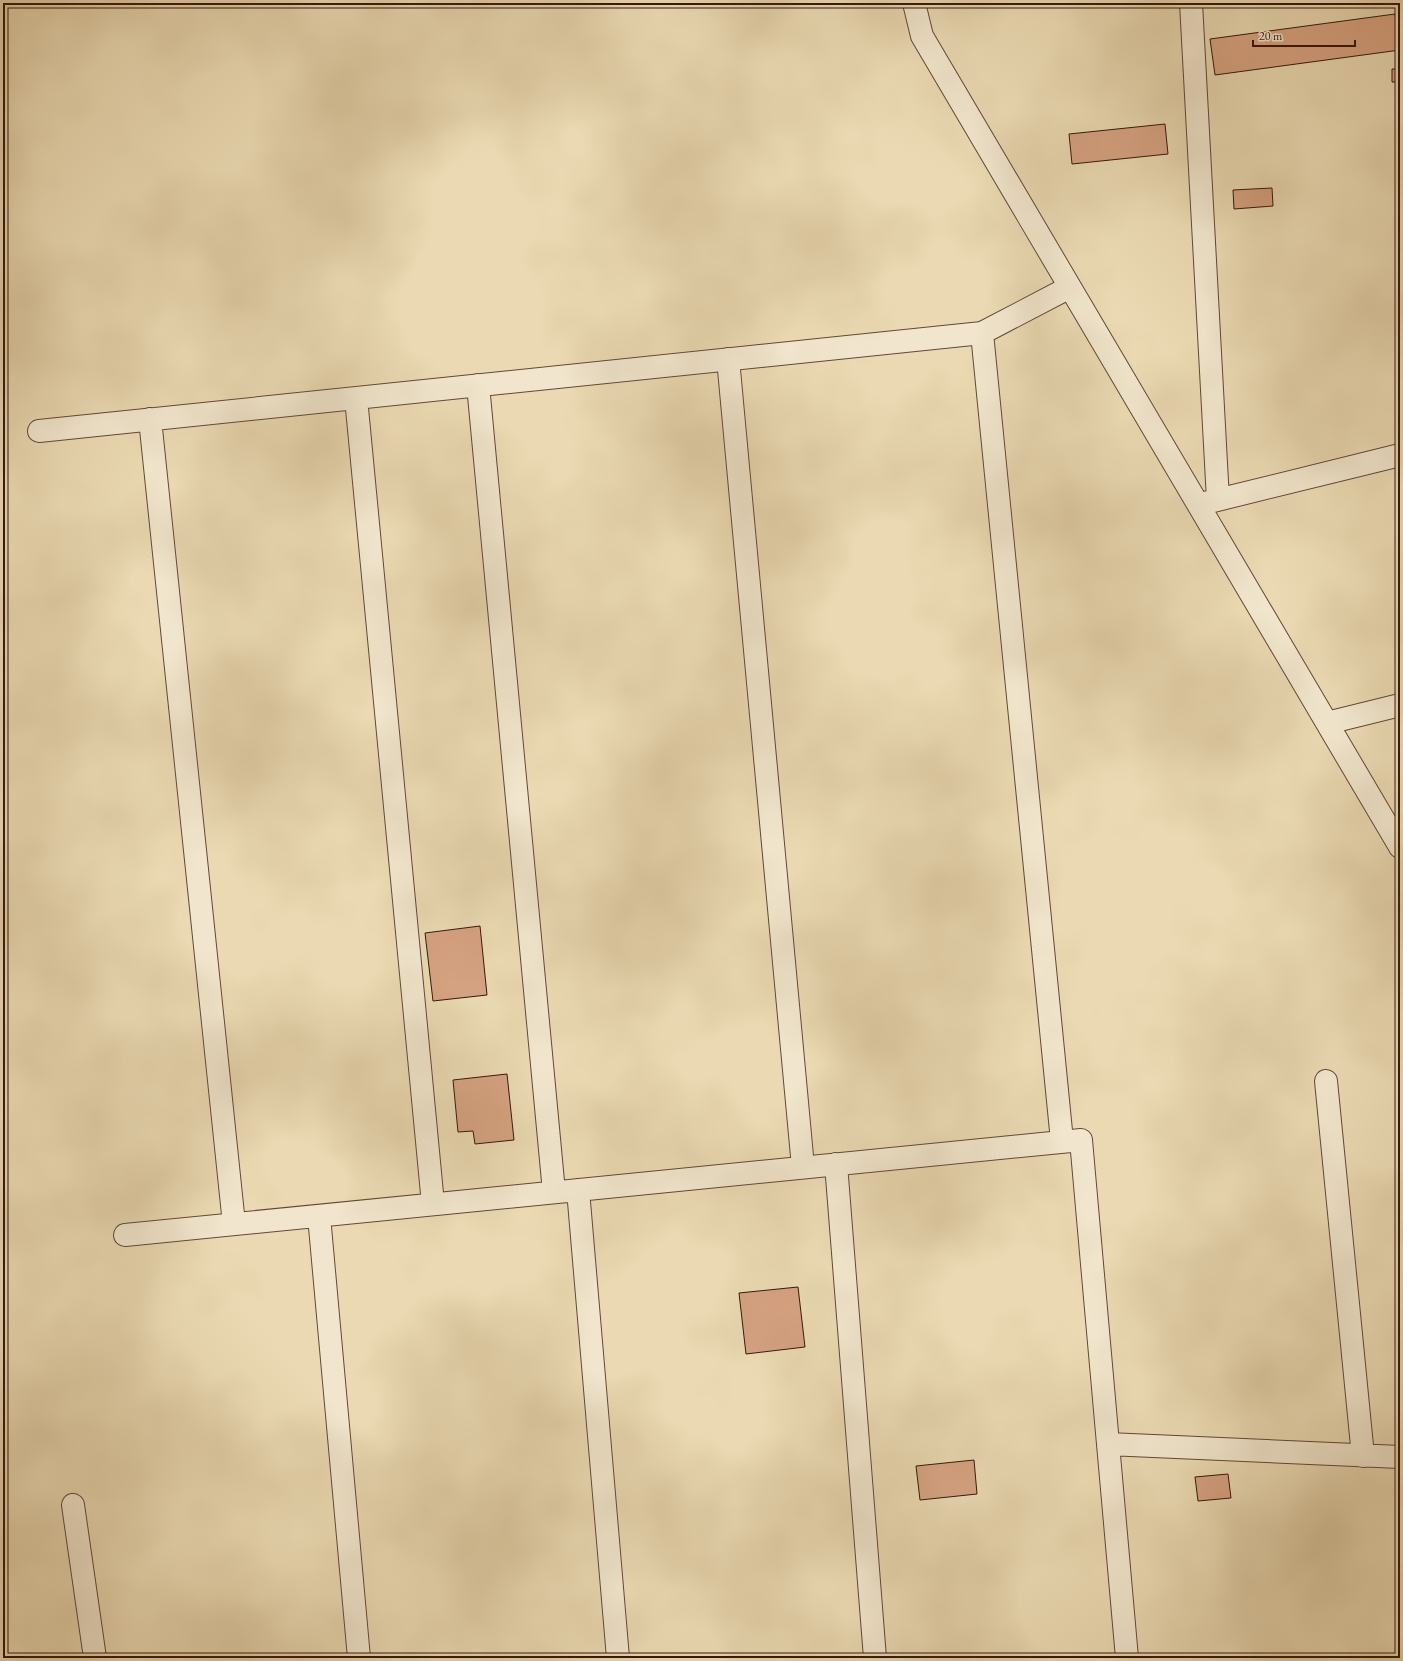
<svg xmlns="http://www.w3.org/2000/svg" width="1403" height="1661" viewBox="0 0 1403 1661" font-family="'EB Garamond',serif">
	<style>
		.building { fill: #d6a382; stroke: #36170c }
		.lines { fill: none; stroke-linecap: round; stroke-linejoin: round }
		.street-casing { stroke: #634836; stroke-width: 24 }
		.street { stroke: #f1e6cd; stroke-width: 22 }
	</style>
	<rect width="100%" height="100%" fill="#ead9b2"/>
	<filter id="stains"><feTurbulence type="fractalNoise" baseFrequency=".005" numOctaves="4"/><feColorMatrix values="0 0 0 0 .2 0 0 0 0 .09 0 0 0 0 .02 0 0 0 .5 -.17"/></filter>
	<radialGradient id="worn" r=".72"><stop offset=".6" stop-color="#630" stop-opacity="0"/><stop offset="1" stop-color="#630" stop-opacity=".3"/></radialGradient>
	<path class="building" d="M1395 14 1400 50 1215 75 1210 39Z
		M1392 69H1400V82H1392Z
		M1165 124 1168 154 1072 164 1069 134Z
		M1272 188 1273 206 1234 209 1233 190Z
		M480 926 487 995 433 1001 425 933Z
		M507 1074 514 1140 475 1144 473 1131 458 1132 453 1080Z
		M798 1287 805 1347 746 1354 739 1293Z
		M974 1460 977 1494 920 1500 916 1466Z
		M1228 1474 1231 1498 1198 1501 1195 1477Z"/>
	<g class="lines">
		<g class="street-casing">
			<path id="street" d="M914 3 922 36 1400 847
				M1191 3 1218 500
				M982 333 1062 1141
				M728 359 803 1167
				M478 385 554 1192
				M356 398 433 1204
				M150 419 234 1224
				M39 431 982 333 1070 287
				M1205 503 1400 455
				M1327 723 1400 705
				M1326 1081 1363 1456
				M836 1164 875 1658
				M578 1190 618 1658
				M319 1216 359 1658
				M125 1235 1081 1140 1127 1658
				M1108 1444 1400 1457
				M73 1505 95 1658"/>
		</g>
		<use href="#street" class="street"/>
	</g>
	<rect width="1403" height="1661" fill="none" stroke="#ead9b2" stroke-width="16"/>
	<rect x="4" y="4" width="1395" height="1653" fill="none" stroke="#36170c" stroke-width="2"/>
	<rect x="8" y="8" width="1387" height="1645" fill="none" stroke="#36170c"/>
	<path d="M1253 40v6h102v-6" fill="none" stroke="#36170c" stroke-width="2"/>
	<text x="1259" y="40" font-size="12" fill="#36170c" stroke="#f1e6cd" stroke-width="3" paint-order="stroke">20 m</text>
	<rect width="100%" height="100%" filter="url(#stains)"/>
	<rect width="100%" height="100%" fill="url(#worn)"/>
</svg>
